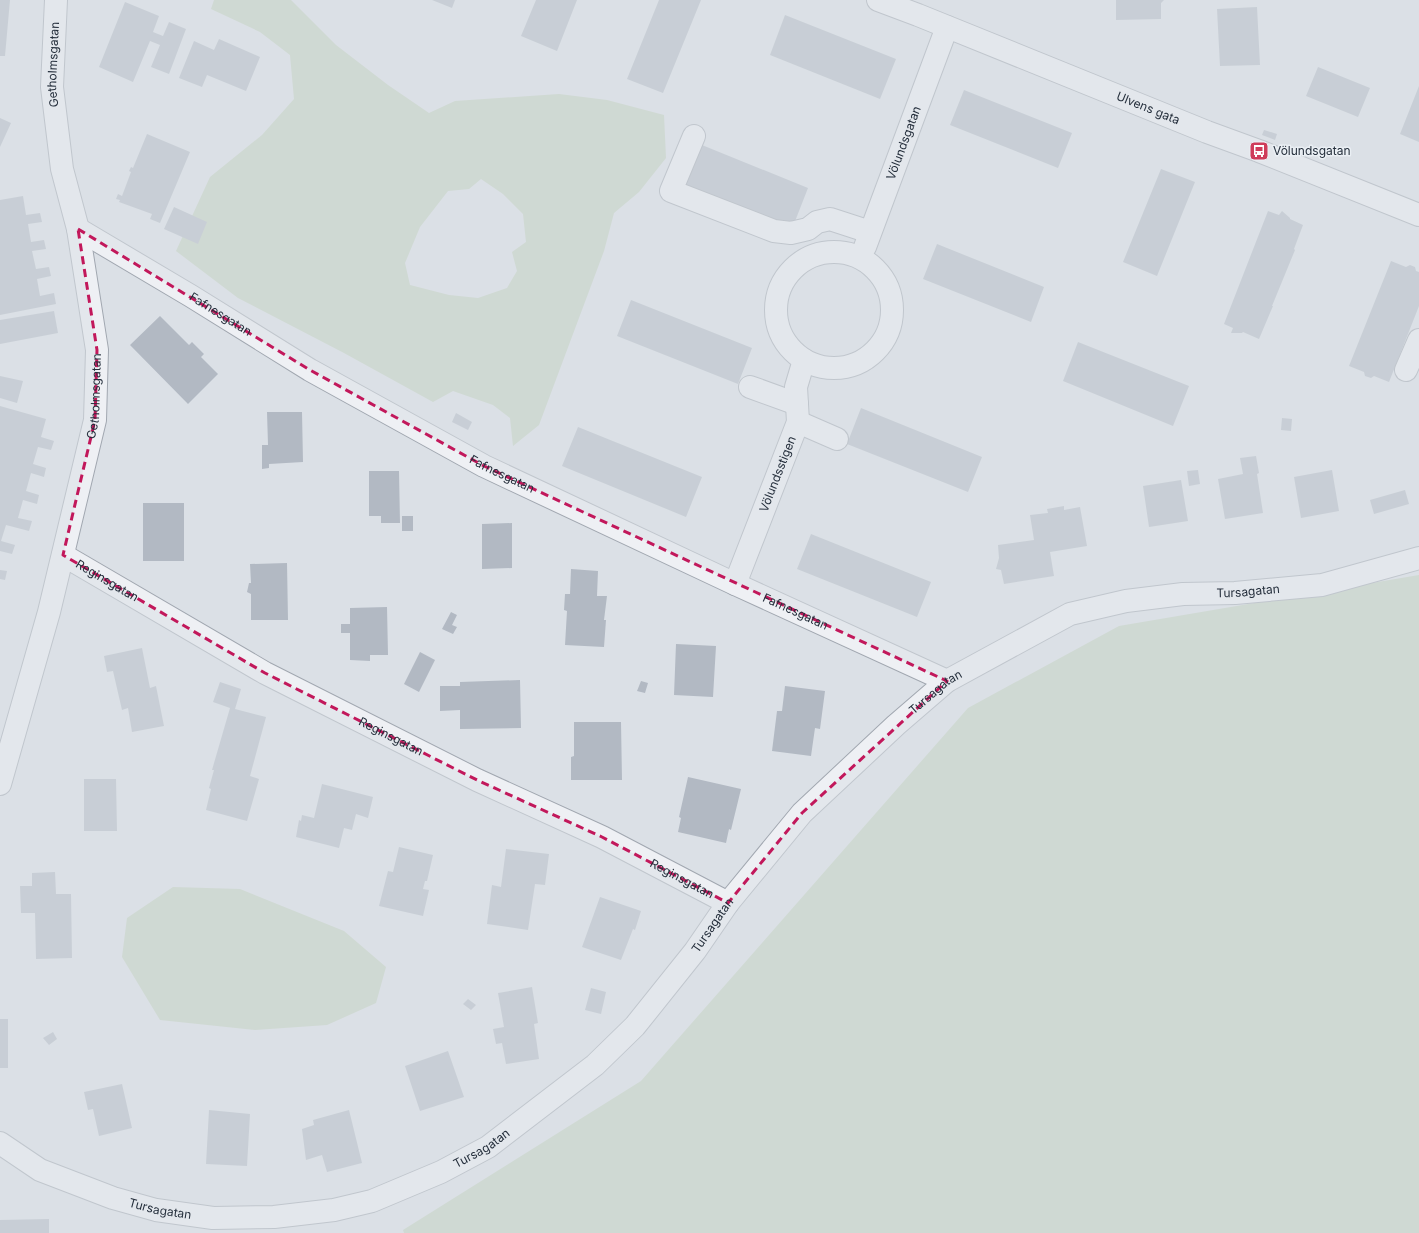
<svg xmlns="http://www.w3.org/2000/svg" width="1419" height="1233" viewBox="0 0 1419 1233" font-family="Inter,sans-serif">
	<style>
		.green { fill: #c2d0bc; fill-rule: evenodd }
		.building { fill: #b2b9c3 }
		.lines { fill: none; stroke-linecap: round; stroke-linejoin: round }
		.minor-casing { stroke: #a1a7b0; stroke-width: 24 }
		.minor { stroke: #eef0f4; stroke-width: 22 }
		.marked { fill: none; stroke: #c2185b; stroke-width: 3; stroke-dasharray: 8 5; stroke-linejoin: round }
		.labels { text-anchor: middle; stroke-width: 3; stroke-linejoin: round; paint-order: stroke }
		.street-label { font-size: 12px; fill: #252f3c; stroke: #eaeff4 }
		.poi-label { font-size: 12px; fill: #252f3c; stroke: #eaeff4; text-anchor: start }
	</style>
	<rect width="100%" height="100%" fill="#dbe0e6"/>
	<path class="green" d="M214 0H291L336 45 388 85 429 113 455 101 559 94 607 100 664 115 666 158 639 192 614 213 604 251 539 425 513 446 510 418 493 405 453 391 433 402 344 353 238 298 176 251 210 177 262 135 294 99 290 55 260 32 211 9ZM481 179 503 194 523 214 526 242 512 252 517 271 507 288 478 298 449 295 410 285 405 263 420 227 448 191 469 189Z
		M1419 575V1233H404L403 1230 641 1081 968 708 1119 626Z
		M173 887 240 889 344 931 386 967 376 1003 327 1025 255 1030 160 1020 122 957 127 918Z"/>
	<path class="building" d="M0 0H10L5 56H0Z
		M432 0H455L452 8Z
		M536 0H577L557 51 521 36Z
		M659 0H701L663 93 627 79Z
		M1116 0H1164L1161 3V19L1116 20Z
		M125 2 159 16 153 32 163 36 169 22 186 29 169 74 151 67 160 45 150 41 133 82 99 67Z
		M1257 7 1260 65 1220 66 1217 9Z
		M785 15 896 59 880 99 770 55Z
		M219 39 260 57 246 91 207 75 202 87 179 78 194 41 214 50Z
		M1318 67 1370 88 1358 117 1306 96Z
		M1419 86V142L1400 134Z
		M964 90 1072 133 1058 168 950 125Z
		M0 118 11 123 0 147Z
		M1264 130 1277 134 1275 140 1262 135Z
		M147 134 190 152 160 223 150 219 152 214 119 202 120 200 116 199 118 194 122 196 131 172 129 171 131 167 133 168Z
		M697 143 808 188 792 229 681 184Z
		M1161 169 1195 182 1157 276 1123 262Z
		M23 196 26 215 40 213 42 222 28 224 31 242 44 240 46 249 32 251 36 269 49 267 51 276 37 279 40 296 54 293 56 304 0 315V200Z
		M174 207 207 222 198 244 164 229Z
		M1268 211 1279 215 1282 211 1290 218V219L1303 225 1294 249 1295 250 1272 306H1273L1259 339 1243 332 1242 333H1231L1233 328 1224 324Z
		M937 244 1044 287 1031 322 923 279Z
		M1391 261 1406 267 1410 265 1415 267 1416 271 1419 272V306L1389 382 1374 376 1371 378 1365 376 1364 372 1349 366Z
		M631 300 752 348 738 384 617 336Z
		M54 311 58 333 0 344V320Z
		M160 316 189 345 192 342 204 354 201 357 218 374 188 404 130 345Z
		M1078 342 1189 386 1173 426 1063 381Z
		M0 376 23 381 17 403 0 398Z
		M0 406 46 419 41 437 54 441 51 450 38 447 33 464 46 468 44 477 31 473 26 491 39 495 37 504 23 500 18 518 32 521 29 531 6 525 1 541 15 545 12 554 0 551Z
		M861 408 982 457 968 492 847 444Z
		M267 412H302L303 462 269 464V468L262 469V445H268Z
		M456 413 472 422 468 430 452 422Z
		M1282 418 1292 419 1291 431 1281 430Z
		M578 427 702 477 686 517 562 466Z
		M1256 456 1259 473 1257 474 1263 513 1225 519 1218 479 1243 474 1240 458Z
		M1198 470 1200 484 1189 486 1187 471Z
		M1332 470 1339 511 1301 518 1294 477Z
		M369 471H399L400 523H381V516H369Z
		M1181 480 1188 521 1149 527 1143 486Z
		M1405 490 1409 504 1374 514 1370 500Z
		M143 503H184V561H143Z
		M1064 506V510L1080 507 1087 546 1050 552 1054 576 1004 584 1001 570 996 569 999 558 998 545 1034 540 1030 515 1048 513 1047 509Z
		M402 516H413V531H402Z
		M512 523V568L482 569V524Z
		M811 534 931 582 917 617 797 569Z
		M287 563 288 620H251V594L247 592 249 583H251L250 564Z
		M571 569 598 571 597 596H607L604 620H606L604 647 565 645 567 611 564 610 565 594H570Z
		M0 570 7 571 5 580 0 579Z
		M387 607 388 655H370V661L350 660V633H341V624H350V608Z
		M451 612 457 615 452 625 457 627 453 634 442 629Z
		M676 644 716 646 713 697 674 695Z
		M142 648 150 688 156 686 164 726 132 732 128 708 122 710 113 671 107 672 104 656Z
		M420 652 435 660 419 692 404 684Z
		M520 680 521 728 460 729V710L440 711V686H460V682Z
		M641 681 648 683 645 693 637 691Z
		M220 682 241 689 235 709 266 717 250 776 259 779 247 821 206 810 211 789 209 788 214 770H212L230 708 213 702Z
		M785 686 825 691 820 729 815 728 811 756 772 751 777 711H782Z
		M574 722H621L622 780H571V757L574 756Z
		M688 777 741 789 731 830 729 829 726 843 678 832 681 818 679 817Z
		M84 779H116L117 831H84Z
		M322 784 373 797 368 818 356 814 352 830 344 828 339 848 296 837 299 820 301 821 302 815 314 818Z
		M399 847 433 855 427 881H425L423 889 429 890 423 916 379 906 388 871 393 872Z
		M506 849 549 854 545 885 535 884 528 930 487 924 492 885 501 887Z
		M55 872 56 894H71L72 958 36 959 35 913H21L20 886H32V873Z
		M600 897 641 911 635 930 633 929 621 960 582 947Z
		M532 987 538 1023 534 1024 539 1059 506 1064 502 1043 496 1044 493 1029 504 1027 498 993Z
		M591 988 606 992 601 1014 585 1010Z
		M468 999 476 1005 471 1010 463 1004Z
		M0 1019H8V1068H0Z
		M53 1032 57 1039 49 1045 43 1038Z
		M448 1051 464 1097 420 1111 405 1066Z
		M122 1084 132 1128 99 1136 93 1109 88 1110 84 1092Z
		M209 1110 250 1114 247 1166 206 1164Z
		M349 1110 362 1163 327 1172 322 1155 306 1160 302 1129 314 1125 313 1120Z
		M49 1219V1233H0V1220Z"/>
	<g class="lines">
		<g class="minor-casing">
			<g id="minor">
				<path id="s1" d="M878 0 918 15 1207 132 1259 151 1419 215"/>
				<path d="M694 136 671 191 774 231 791 233 808 229 817 222 830 219 870 232"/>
				<path id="s2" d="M78 229 191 296 310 370 484 466 735 584 947 681"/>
				<path id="s3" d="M865 247 947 27"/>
				<circle cx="834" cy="310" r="58"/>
				<path d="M1406 370 1419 340"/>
				<path d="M750 387 797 404"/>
				<path d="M798 422 837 439"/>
				<path id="s4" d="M63 555 265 673 477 780 602 837 728 903"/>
				<path id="s5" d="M735 584 798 422 796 387 804 360"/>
				<path id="s6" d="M0 784 49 612 95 420 97 350 78 229 62 169 52 87 56 0"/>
				<path id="s7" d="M0 1143 40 1170 113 1198 156 1210 213 1218 274 1217 334 1210 372 1201 441 1172 488 1147 595 1065 635 1026 695 951 728 903 802 813 896 725 947 681 1070 614 1126 601 1183 594 1235 593 1322 585 1419 558"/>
			</g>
		</g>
		<use href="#minor" class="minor"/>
	</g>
	<path d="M0 0H1419V1233H0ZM78 229 310 370 484 466 947 681 802 813 728 903 602 837 477 780 265 673 63 555 95 420 97 350Z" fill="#dbe0e6" fill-opacity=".55" fill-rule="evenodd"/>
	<path class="marked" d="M78 229 310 370 484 466 947 681 802 813 728 903 602 837 477 780 265 673 63 555 95 420 97 350Z"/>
	<defs>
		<g id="bus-square" transform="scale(1)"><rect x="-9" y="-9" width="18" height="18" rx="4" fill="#cf3c5a" stroke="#eaeff4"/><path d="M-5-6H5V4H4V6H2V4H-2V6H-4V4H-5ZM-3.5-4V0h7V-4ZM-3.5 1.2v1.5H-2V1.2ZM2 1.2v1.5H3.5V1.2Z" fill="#fff"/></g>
	</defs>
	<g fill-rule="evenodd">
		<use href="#bus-square" x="1259" y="151"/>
	</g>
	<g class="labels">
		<g class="street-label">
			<text dy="4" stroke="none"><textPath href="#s6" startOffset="736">Getholmsgatan</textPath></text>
			<text dy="4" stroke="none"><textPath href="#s1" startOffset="291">Ulvens gata</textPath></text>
			<text dy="4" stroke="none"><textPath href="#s3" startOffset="111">Völundsgatan</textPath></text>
			<text dy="4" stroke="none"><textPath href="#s2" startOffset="166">Fafnesgatan</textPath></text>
			<text dy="4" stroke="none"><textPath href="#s6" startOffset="400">Getholmsgatan</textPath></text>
			<text dy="4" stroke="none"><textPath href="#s2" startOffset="490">Fafnesgatan</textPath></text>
			<text dy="4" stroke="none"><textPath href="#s5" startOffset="118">Völundsstigen</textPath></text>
			<text dy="4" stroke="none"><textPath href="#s4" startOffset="51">Reginsgatan</textPath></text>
			<text dy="4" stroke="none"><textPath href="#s7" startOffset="1495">Tursagatan</textPath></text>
			<text dy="4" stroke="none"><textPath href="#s2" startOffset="814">Fafnesgatan</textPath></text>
			<text dy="4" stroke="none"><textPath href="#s7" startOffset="1159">Tursagatan</textPath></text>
			<text dy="4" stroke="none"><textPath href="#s4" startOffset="375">Reginsgatan</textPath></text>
			<text dy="4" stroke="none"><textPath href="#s4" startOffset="699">Reginsgatan</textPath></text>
			<text dy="4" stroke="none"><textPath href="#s7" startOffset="835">Tursagatan</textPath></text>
			<text dy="4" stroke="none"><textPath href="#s7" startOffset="511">Tursagatan</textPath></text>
			<text dy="4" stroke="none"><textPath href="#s7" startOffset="175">Tursagatan</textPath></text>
		</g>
		<g class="poi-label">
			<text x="1273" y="155">Völundsgatan</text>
		</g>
	</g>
</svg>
